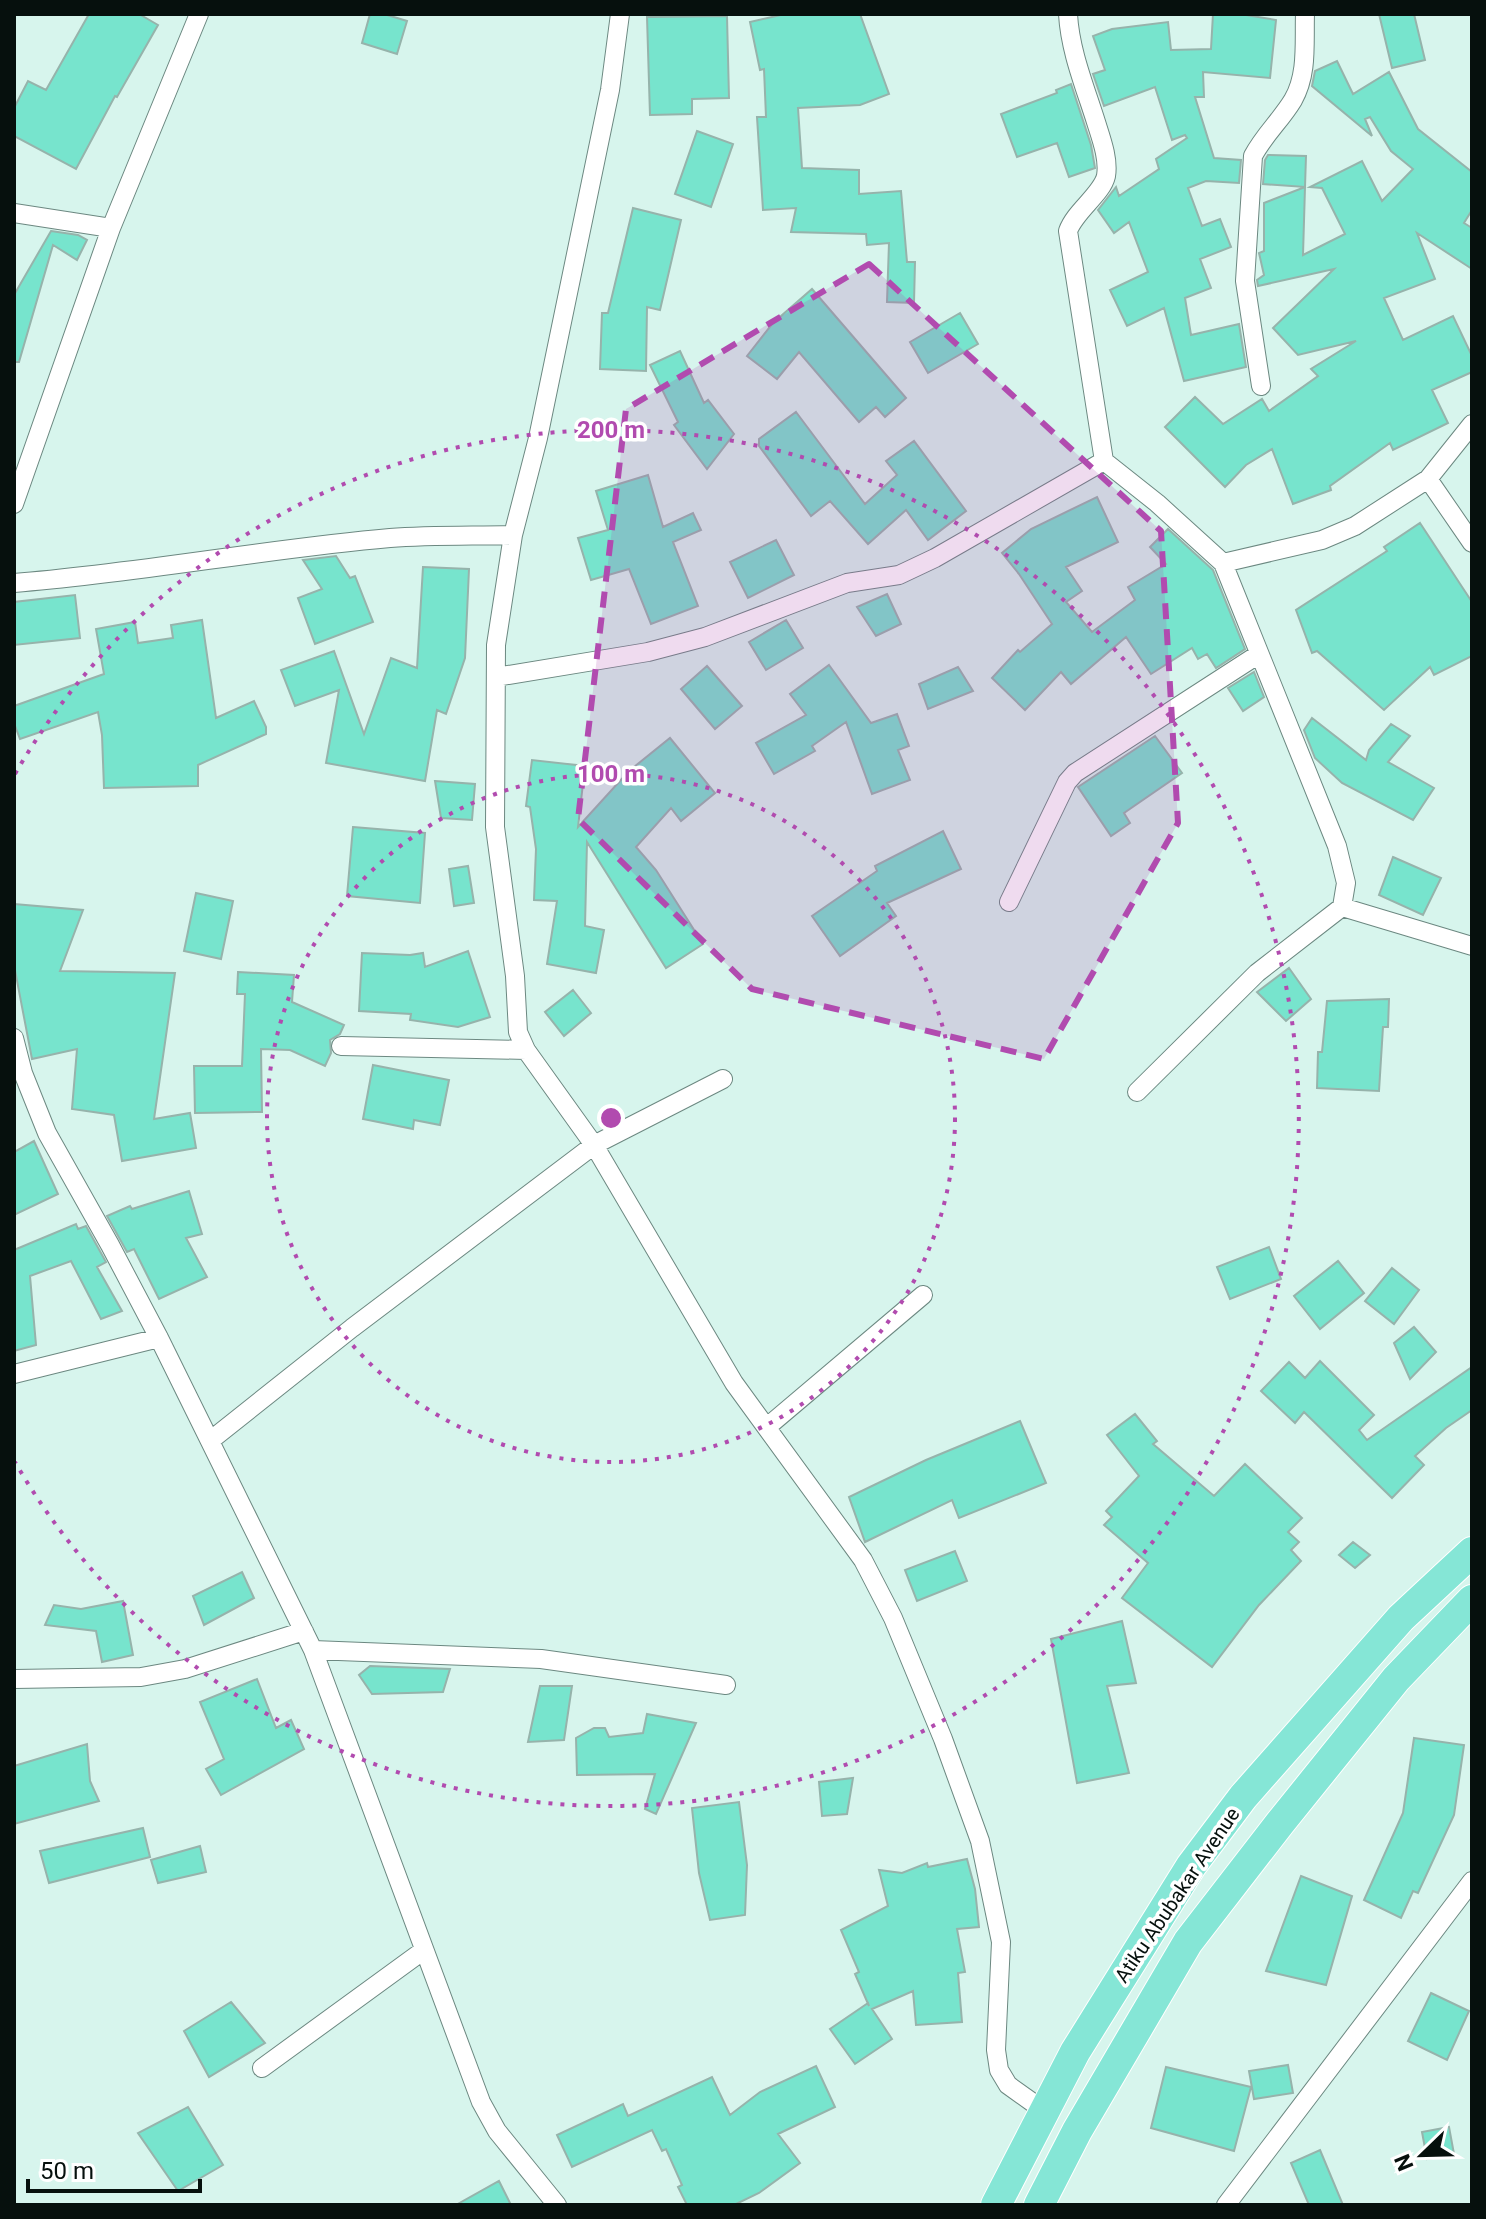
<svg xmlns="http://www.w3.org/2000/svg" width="1486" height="2219" viewBox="0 0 1486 2219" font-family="Roboto,sans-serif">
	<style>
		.building { fill: #77e4cd; stroke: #96b3ab; stroke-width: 2 }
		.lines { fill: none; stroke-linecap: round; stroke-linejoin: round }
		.street-casing { stroke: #6c8881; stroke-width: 20 }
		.primary-casing { stroke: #fff; stroke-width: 32 }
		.street { stroke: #fff; stroke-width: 18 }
		.primary { stroke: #85e6d6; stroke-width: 30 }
		.marked { fill: #b14baf; fill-opacity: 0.2; stroke: #b14baf; stroke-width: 6; stroke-dasharray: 16 10; stroke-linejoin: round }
		.ring { fill: none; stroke: #b14baf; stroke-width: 4; stroke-dasharray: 4 8 }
		.labels { text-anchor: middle; stroke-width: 7; stroke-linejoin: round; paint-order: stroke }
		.street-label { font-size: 20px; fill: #06100d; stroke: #fff }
		.centre { fill: #b14baf; stroke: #fff; stroke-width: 4 }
		.ring-label { font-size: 24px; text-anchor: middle; font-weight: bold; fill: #b14baf; stroke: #fff; stroke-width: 7; stroke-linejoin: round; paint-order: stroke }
	</style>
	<rect width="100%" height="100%" fill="#d7f5ed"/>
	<path class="building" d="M89 14H139L158 25 117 97 115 96 76 169 14 136V108L28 81 46 90Z
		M370 14H384L407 21 397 54 362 43Z
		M785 14H860L889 94 860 105 798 108 802 168 859 170V194L901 191 907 262H915L914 303 887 302 889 243 867 245 866 234 791 232 796 208 763 210 757 117H766L764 69 760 70 750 22Z
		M1213 14H1240L1276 20 1270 78 1203 72 1204 97H1195L1214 158 1241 160 1239 183 1206 181 1188 188 1202 226 1220 219 1231 247 1200 259 1211 288 1185 298 1191 335 1239 324 1246 367 1184 381 1164 308 1127 326 1110 290 1148 272 1129 222 1114 233 1098 210 1116 187 1119 196 1159 169 1156 159 1187 138 1185 135 1172 140 1155 87 1104 106 1093 74 1105 70 1093 36 1112 29 1168 22 1171 50 1211 49Z
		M1379 14H1414L1425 60 1392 68Z
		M727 16 729 98 692 99V114L650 115 647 17Z
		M1337 61 1353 94 1389 72 1418 129 1472 172V210L1464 223 1472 228V269L1417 233 1435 279 1384 298 1403 340 1453 316 1472 356V372L1432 390 1448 423 1393 450 1390 443 1330 486 1331 490 1293 504 1272 449 1246 465 1225 487 1165 427 1195 397 1223 424 1262 399 1269 411 1318 376 1311 369 1356 341 1298 355 1273 328 1334 269 1258 286 1257 280 1264 275 1259 253 1264 251V203L1305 187 1303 255 1345 234 1322 188 1310 187 1362 161 1382 201 1413 169 1391 151 1370 117 1365 119 1372 136 1312 86 1315 71Z
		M1071 84 1091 145 1095 168 1069 177 1057 143 1017 157 1001 114 1057 93 1056 90Z
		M697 131 733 144 711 207 675 194Z
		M1268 155 1306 156 1305 187 1263 184 1265 160Z
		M633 208 681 220 660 310 647 307 646 371 600 369 602 313H608Z
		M51 231 78 235 87 240 77 260 53 245 19 362H14V295Z
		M812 289 906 398 885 417 876 407 859 422 799 352 777 379 747 356 773 323Z
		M960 313 978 344 928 373 910 342Z
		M680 351 704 403 708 400 734 434 707 469 674 425 678 422 650 365Z
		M796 412 865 504 897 475 886 461 914 441 966 511 928 540 906 510 868 544 830 501 811 516 759 446V439Z
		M648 475 663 527 693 513 701 530 673 542 698 606 651 624 629 569 591 580 578 538 608 530 596 491Z
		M1097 497 1118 542 1066 567 1082 591 1066 602 1092 632 1135 600 1128 587 1166 564 1150 547 1168 529 1213 570 1245 649 1216 668 1207 654 1198 659 1192 648 1151 674 1126 637 1071 684 1061 672 1025 710 992 678 1018 650 1020 652 1052 624 1019 574 1002 553 1031 529Z
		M1420 523 1472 602V656L1434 675 1430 667 1384 710 1317 651 1312 653 1296 610 1387 551 1384 547Z
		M776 540 794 575 748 598 730 562Z
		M336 556 350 578 355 576 373 622 315 644 298 598 322 589 303 560Z
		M423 567 469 569 465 658 446 714 437 710 425 781 326 763 339 690 295 706 281 670 334 651 364 734 391 658 417 668Z
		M887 594 901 624 876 636 857 607Z
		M75 595 80 638 14 645V602Z
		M202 620 216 718 254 701 266 727V734L198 765V786L104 788 102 735 98 712 20 739 14 723V706L104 674 96 629 135 622 138 643 173 638 171 625Z
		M786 620 803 648 766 670 749 642Z
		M829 665 871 723 897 714 909 746 898 750 910 780 872 794 846 722 812 746 815 751 774 774 756 743 806 715 790 694Z
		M707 666 742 706 715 729 681 689Z
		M958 667 973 691 928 709 919 684Z
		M1254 672 1264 697 1243 711 1228 688Z
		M1312 718 1366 760 1369 750 1391 724 1410 736 1388 762 1434 788 1413 820 1342 783 1315 758 1304 730Z
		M1155 736 1182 773 1124 813 1130 823 1111 836 1078 787Z
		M670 738 715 793 681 821 671 808 636 847 656 870 703 944 666 968 587 842 585 926 604 930 596 973 547 964 557 901 534 900 536 849 530 807 526 806 532 760 585 766 578 827 629 771Z
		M435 781 475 784 472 820 441 818Z
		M353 827 425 833 420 903 347 896Z
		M943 831 961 869 887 903 896 916 840 956 812 916 877 871 875 866Z
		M1393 857 1441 878 1423 915 1379 895Z
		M468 866 474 903 454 906 449 869Z
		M196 893 233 901 221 959 184 951Z
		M14 904 83 910 60 971 175 973 154 1119 190 1113 196 1148 122 1161 114 1115 72 1109 77 1049 32 1059 14 965Z
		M468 951 490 1017 458 1027 410 1020 411 1014 359 1011 362 953 410 955 423 953 425 967Z
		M1289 968 1311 999 1286 1021 1257 992Z
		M238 972 294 975 292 1002 344 1025 340 1034 330 1040 331 1053 325 1066 290 1050 261 1049 262 1112 195 1113 194 1066H242L245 994H237Z
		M573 990 591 1013 564 1036 545 1012Z
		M1389 999 1388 1027H1383L1379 1091 1317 1088 1318 1052H1322L1327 1001Z
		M373 1065 449 1080 440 1125 414 1120 413 1129 363 1119Z
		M34 1141 58 1194 14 1215V1152Z
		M189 1191 202 1234 186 1238 207 1277 159 1299 134 1249 127 1252 107 1216 130 1206 132 1209Z
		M76 1224 78 1229 86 1226 106 1262 97 1267 122 1311 101 1319 71 1261 30 1276 36 1345 14 1351V1250Z
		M1269 1247 1281 1279 1230 1299 1217 1267Z
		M1338 1261 1364 1293 1320 1329 1294 1296Z
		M1392 1268 1419 1290 1394 1324 1365 1301Z
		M1414 1327 1436 1352 1410 1379 1394 1343Z
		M1320 1361 1374 1415 1359 1430 1367 1440 1472 1367V1410L1446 1428 1415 1456 1424 1465 1392 1498 1304 1412 1295 1423 1261 1391 1289 1362 1305 1378Z
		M1135 1414 1157 1441 1153 1444 1214 1496 1245 1464 1302 1518 1288 1532 1299 1542 1291 1550 1301 1561 1259 1605 1212 1667 1122 1598 1148 1563 1104 1525 1112 1517 1106 1511 1139 1476 1107 1435Z
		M1020 1421 1046 1483 959 1518 952 1500 865 1542 849 1497 926 1460Z
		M1353 1542 1370 1555 1355 1568 1339 1555Z
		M955 1551 967 1581 917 1601 905 1570Z
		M242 1572 254 1598 204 1625 193 1596Z
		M123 1601 133 1655 102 1662 96 1631 45 1625 54 1605 81 1609Z
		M1122 1621 1136 1683 1107 1686 1129 1773 1077 1783 1051 1639Z
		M370 1666 450 1669 443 1692 372 1694 359 1675Z
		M257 1679 276 1728 291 1720 304 1749 221 1795 206 1769 224 1759 200 1702Z
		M540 1686H572L564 1740 528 1742Z
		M647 1714 696 1723 656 1814 645 1809 655 1774 577 1775 576 1738 594 1728H605L609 1737 643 1733Z
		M1414 1738 1464 1745 1454 1815 1418 1893 1413 1891 1401 1918 1364 1900 1403 1813Z
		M87 1744 90 1781 99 1801 14 1824V1766Z
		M853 1778 847 1814 822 1816 819 1782Z
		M739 1802 747 1865 745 1915 710 1920 699 1873 692 1808Z
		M143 1828 150 1857 49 1883 40 1851Z
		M200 1846 206 1872 158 1883 151 1860Z
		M967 1859 975 1889 979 1927 957 1929 965 1972 958 1973 962 2022 916 2025 913 1991 872 2009 892 2039 855 2064 830 2029 868 2003 869 2006 855 1974 859 1972 841 1930 888 1906 879 1870 902 1873 927 1863 928 1867Z
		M1301 1876 1352 1896 1326 1985 1266 1971Z
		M1431 1993 1469 2011 1447 2060 1408 2041Z
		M231 2002 265 2043 209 2077 184 2031Z
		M1288 2065 1293 2093 1254 2099 1249 2071Z
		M816 2066 835 2107 778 2134 800 2163 759 2193 734 2205H687L678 2187 682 2185 666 2149 662 2151 652 2130 572 2167 557 2135 623 2104 628 2116 712 2077 730 2115 760 2092Z
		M1166 2067 1251 2087 1234 2151 1151 2128Z
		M188 2107 223 2165 178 2191 138 2133Z
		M1449 2127 1454 2154 1427 2159 1422 2132Z
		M1320 2150 1343 2205H1309L1291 2163Z
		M499 2181 511 2205H456Z"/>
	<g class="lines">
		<g class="street-casing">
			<path id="street" d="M620 14 610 90 538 438 513 535 496 645 495 827 515 976 518 1032 526 1050 594 1145 734 1383 863 1560 893 1618 943 1739 980 1841 1001 1942 996 2050 999 2070 1008 2085 1043 2110
				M1068 14C1070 51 1085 87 1096 122 1101 138 1109 159 1106 176 1102 194 1075 211 1068 231L1104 461 1157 503 1223 563 1337 846 1346 883 1342 907 1257 973 1137 1092
				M14 213 111 228
				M1261 386 1245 281 1253 156C1264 135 1281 120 1293 100 1308 74 1304 43 1305 14
				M1428 479 1472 543
				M14 504 111 228 199 14
				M1223 563 1322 540 1355 526 1428 479 1472 424
				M14 583C140 573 264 549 390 538 431 535 472 536 513 535
				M496 677 648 652 705 637 847 583 899 575 935 558 1104 461
				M1009 902 1067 782 1075 773 1259 654
				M1342 907 1472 946
				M14 1038 23 1073 47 1133 110 1245 159 1338 313 1650 481 2102 497 2131 557 2205
				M341 1046 526 1050
				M14 1374 159 1338
				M767 1427 923 1295
				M211 1440 352 1328 594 1145 723 1079
				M313 1650 541 1659 726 1685
				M14 1679 141 1677 185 1669 304 1631
				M262 2068 424 1950
				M1226 2205 1472 1881"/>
		</g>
		<g class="primary-casing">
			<path id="primary" d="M996 2205 1075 2052 1191 1866 1243 1797 1401 1618 1472 1552
				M1039 2205 1077 2131 1188 1942 1280 1823 1396 1679 1472 1600"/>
		</g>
		<use href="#street" class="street"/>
		<use href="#primary" class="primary"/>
	</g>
	<path class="marked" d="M869 264 1161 531 1178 823 1044 1059 752 989 578 819 626 409Z"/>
	<g class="ring">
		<circle cx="611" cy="1118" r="344"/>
		<path d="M15 774A688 688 0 1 1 15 1462"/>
	</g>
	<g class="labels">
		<g class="street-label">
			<text transform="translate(1177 1895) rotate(-56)" y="7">Atiku Abubakar Avenue</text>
		</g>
	</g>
	<circle cx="611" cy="1118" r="12" class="centre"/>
	<g class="ring-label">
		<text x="611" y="438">200 m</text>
		<text x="611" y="782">100 m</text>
	</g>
	<rect width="1486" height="2219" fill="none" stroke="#06100d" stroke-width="32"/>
	<g transform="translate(1422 2155) rotate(247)" stroke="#ffffff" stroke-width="6" paint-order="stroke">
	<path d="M0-6L14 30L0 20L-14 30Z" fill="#06100d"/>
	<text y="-12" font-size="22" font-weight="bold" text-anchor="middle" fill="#06100d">N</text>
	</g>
	<path d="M28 2179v12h172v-12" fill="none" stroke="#06100d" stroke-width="4"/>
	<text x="40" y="2179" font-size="24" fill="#06100d" stroke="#ffffff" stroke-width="6" paint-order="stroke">50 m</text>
</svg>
